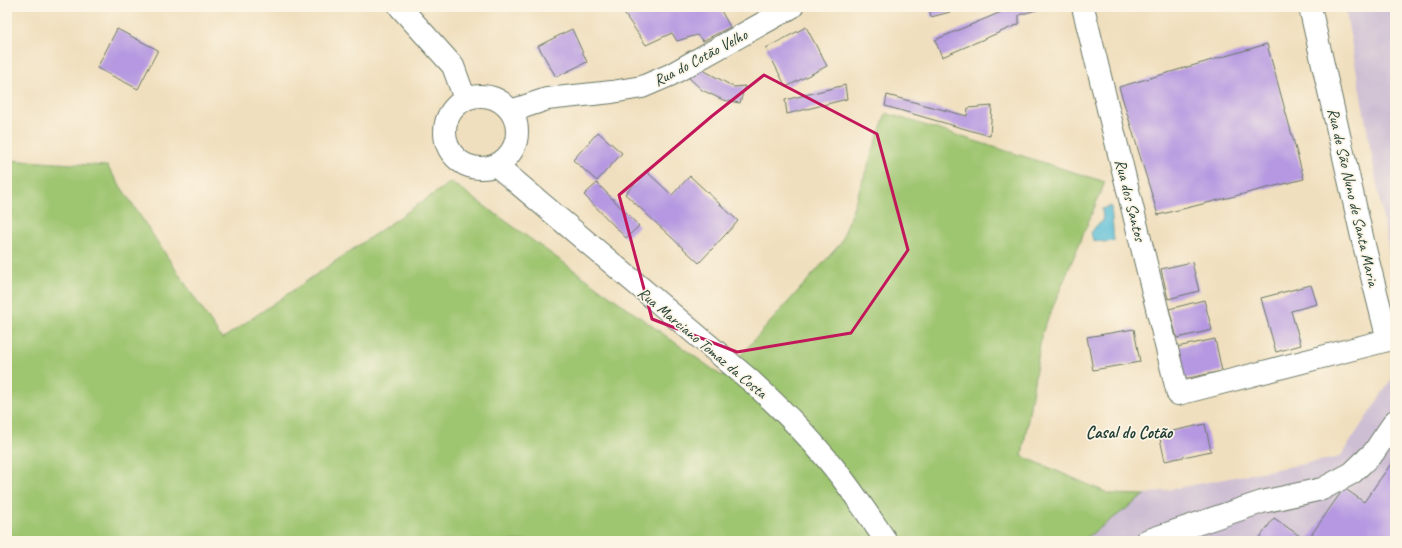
<svg xmlns="http://www.w3.org/2000/svg" width="1402" height="548" viewBox="0 0 1402 548" font-family="Caveat,sans-serif">
	<style>
		.industrial { fill: #cdbed3 }
		.green { fill: #9ec570; stroke: #5e8152 }
		.water { fill: #59bdd7; stroke: #3c7d86 }
		.building { fill: #b598e1 }
		.lines { fill: none; stroke-linecap: round; stroke-linejoin: round }
		.minor-casing { stroke: #687664; stroke-width: 24 }
		.minor { stroke: #fff; stroke-width: 22 }
		.marked { fill: none; stroke: #c2185b; stroke-width: 3; stroke-linejoin: round }
		.labels { text-anchor: middle; stroke-width: 3.5; stroke-linejoin: round; paint-order: stroke }
		.street-label { font-size: 16px; fill: #1f3d34; stroke: #fcf5e5 }
		.neighbourhood-label { font-size: 17px; font-weight: bold; fill: #1f3d34; stroke: #fcf5e5 }
	</style>
	<rect width="100%" height="100%" fill="#fcf5e5"/>
	<filter id="ink" filterUnits="userSpaceOnUse"><feTurbulence type="fractalNoise" baseFrequency=".025" numOctaves="2"/><feDisplacementMap in="SourceGraphic" scale="8" xChannelSelector="R" yChannelSelector="G"/><feConvolveMatrix kernelMatrix="1 2 1 2 8 2 1 2 1" color-interpolation-filters="sRGB"/></filter>
	<filter id="wash" filterUnits="userSpaceOnUse"><feTurbulence type="fractalNoise" baseFrequency=".012" numOctaves="4" result="noise"/><feDisplacementMap in="SourceGraphic" scale="16" xChannelSelector="R" yChannelSelector="G"/><feGaussianBlur stdDeviation="0.9" result="paint"/><feColorMatrix in="noise" values="0 0 0 0 0 0 0 0 0 0 0 0 0 0 0 0 0 1.4 0 .05"/><feComposite in="paint" operator="in"/></filter>
	<g filter="url(#wash)">
		<rect width="100%" height="100%" fill="#f0dfbe"/>
		<path class="industrial" d="M1345 7H1395V286Z
			M1395 374V541H1074L1146 494 1340 457Z"/>
		<path class="green" d="M886 113 1105 182 1042 333 1022 456 1110 494 1145 495 1082 541H7V160L107 166 222 339 451 182 722 376 841 243Z"/>
		<path class="water" d="M1111 206 1114 241 1104 242 1093 240 1091 233 1096 226 1103 221 1102 209Z"/>
		<g id="blocks">
			<path class="building" d="M652 7H719L730 27 703 41 697 35 677 41 672 33 646 45 623 12Z
				M929 7H953L954 11 931 17Z
				M1013 7H1047L1019 15V24L942 57 935 40Z
				M806 27 827 66 786 87 766 48Z
				M117 29 158 50 138 89 97 68Z
				M572 29 587 62 556 77 538 46Z
				M1267 44 1304 179 1158 215 1119 87Z
				M701 69 734 87 745 86 740 103 723 100 702 90 688 77Z
				M845 85 847 99 787 114 785 100Z
				M887 95 967 116 968 108 992 106 990 136 885 106Z
				M598 132 622 153 597 181 573 160Z
				M646 171 672 195 690 176 738 221 699 263 625 194Z
				M597 183 639 226 626 238 584 195Z
				M1192 262 1199 291 1168 299 1161 269Z
				M1311 285 1317 304 1291 311 1301 345 1276 352 1261 298Z
				M1204 300 1212 330 1177 338 1169 309Z
				M1134 329 1140 362 1093 370 1087 337Z
				M1215 339 1222 371 1184 379 1177 347Z
				M1205 424 1211 451 1165 461 1159 434Z
				M1395 458V541H1257L1274 518 1307 541 1344 488 1364 502Z"/>
		</g>
	</g>
	<g filter="url(#ink)">
		<use href="#blocks" fill-opacity="0" stroke="#687664" stroke-width="1"/>
		<g class="lines">
			<g class="minor-casing">
				<path id="minor" d="M400 7 453 66 465 99
					M1083 7 1178 394 1388 340 1363 241 1310 7
					M445 132a36 36 0 1 1 72 0a36 36 0 1 1-72 0Z
					M511 111 547 99 612 92 642 87 670 75 792 7
					M496 165 751 381C775 403 798 425 819 450 844 478 865 510 886 541
					M1146 541 1262 502 1322 489 1352 473 1374 452 1395 421"/>
			</g>
			<use href="#minor" class="minor"/>
		</g>
	</g>
	<path class="marked" d="M764 75 877 134 908 250 851 333 737 352 652 319 619 195 712 116Z"/>
	<g class="labels">
		<g class="street-label">
			<text transform="translate(700 57) rotate(-28)" y="6">Rua do Cotão Velho</text>
			<text transform="translate(1354 197) rotate(77)" y="6">Rua de São Nuno de Santa Maria</text>
			<text transform="translate(1131 200) rotate(76)" y="6">Rua dos Santos</text>
			<text transform="translate(703 342) rotate(40)" y="6">Rua Marciano Tomaz da Costa</text>
		</g>
		<g class="neighbourhood-label">
			<text x="1129" y="438">Casal do Cotão</text>
		</g>
	</g>
	<rect width="1402" height="548" fill="none" stroke="#fcf5e5" stroke-width="24"/>
</svg>
